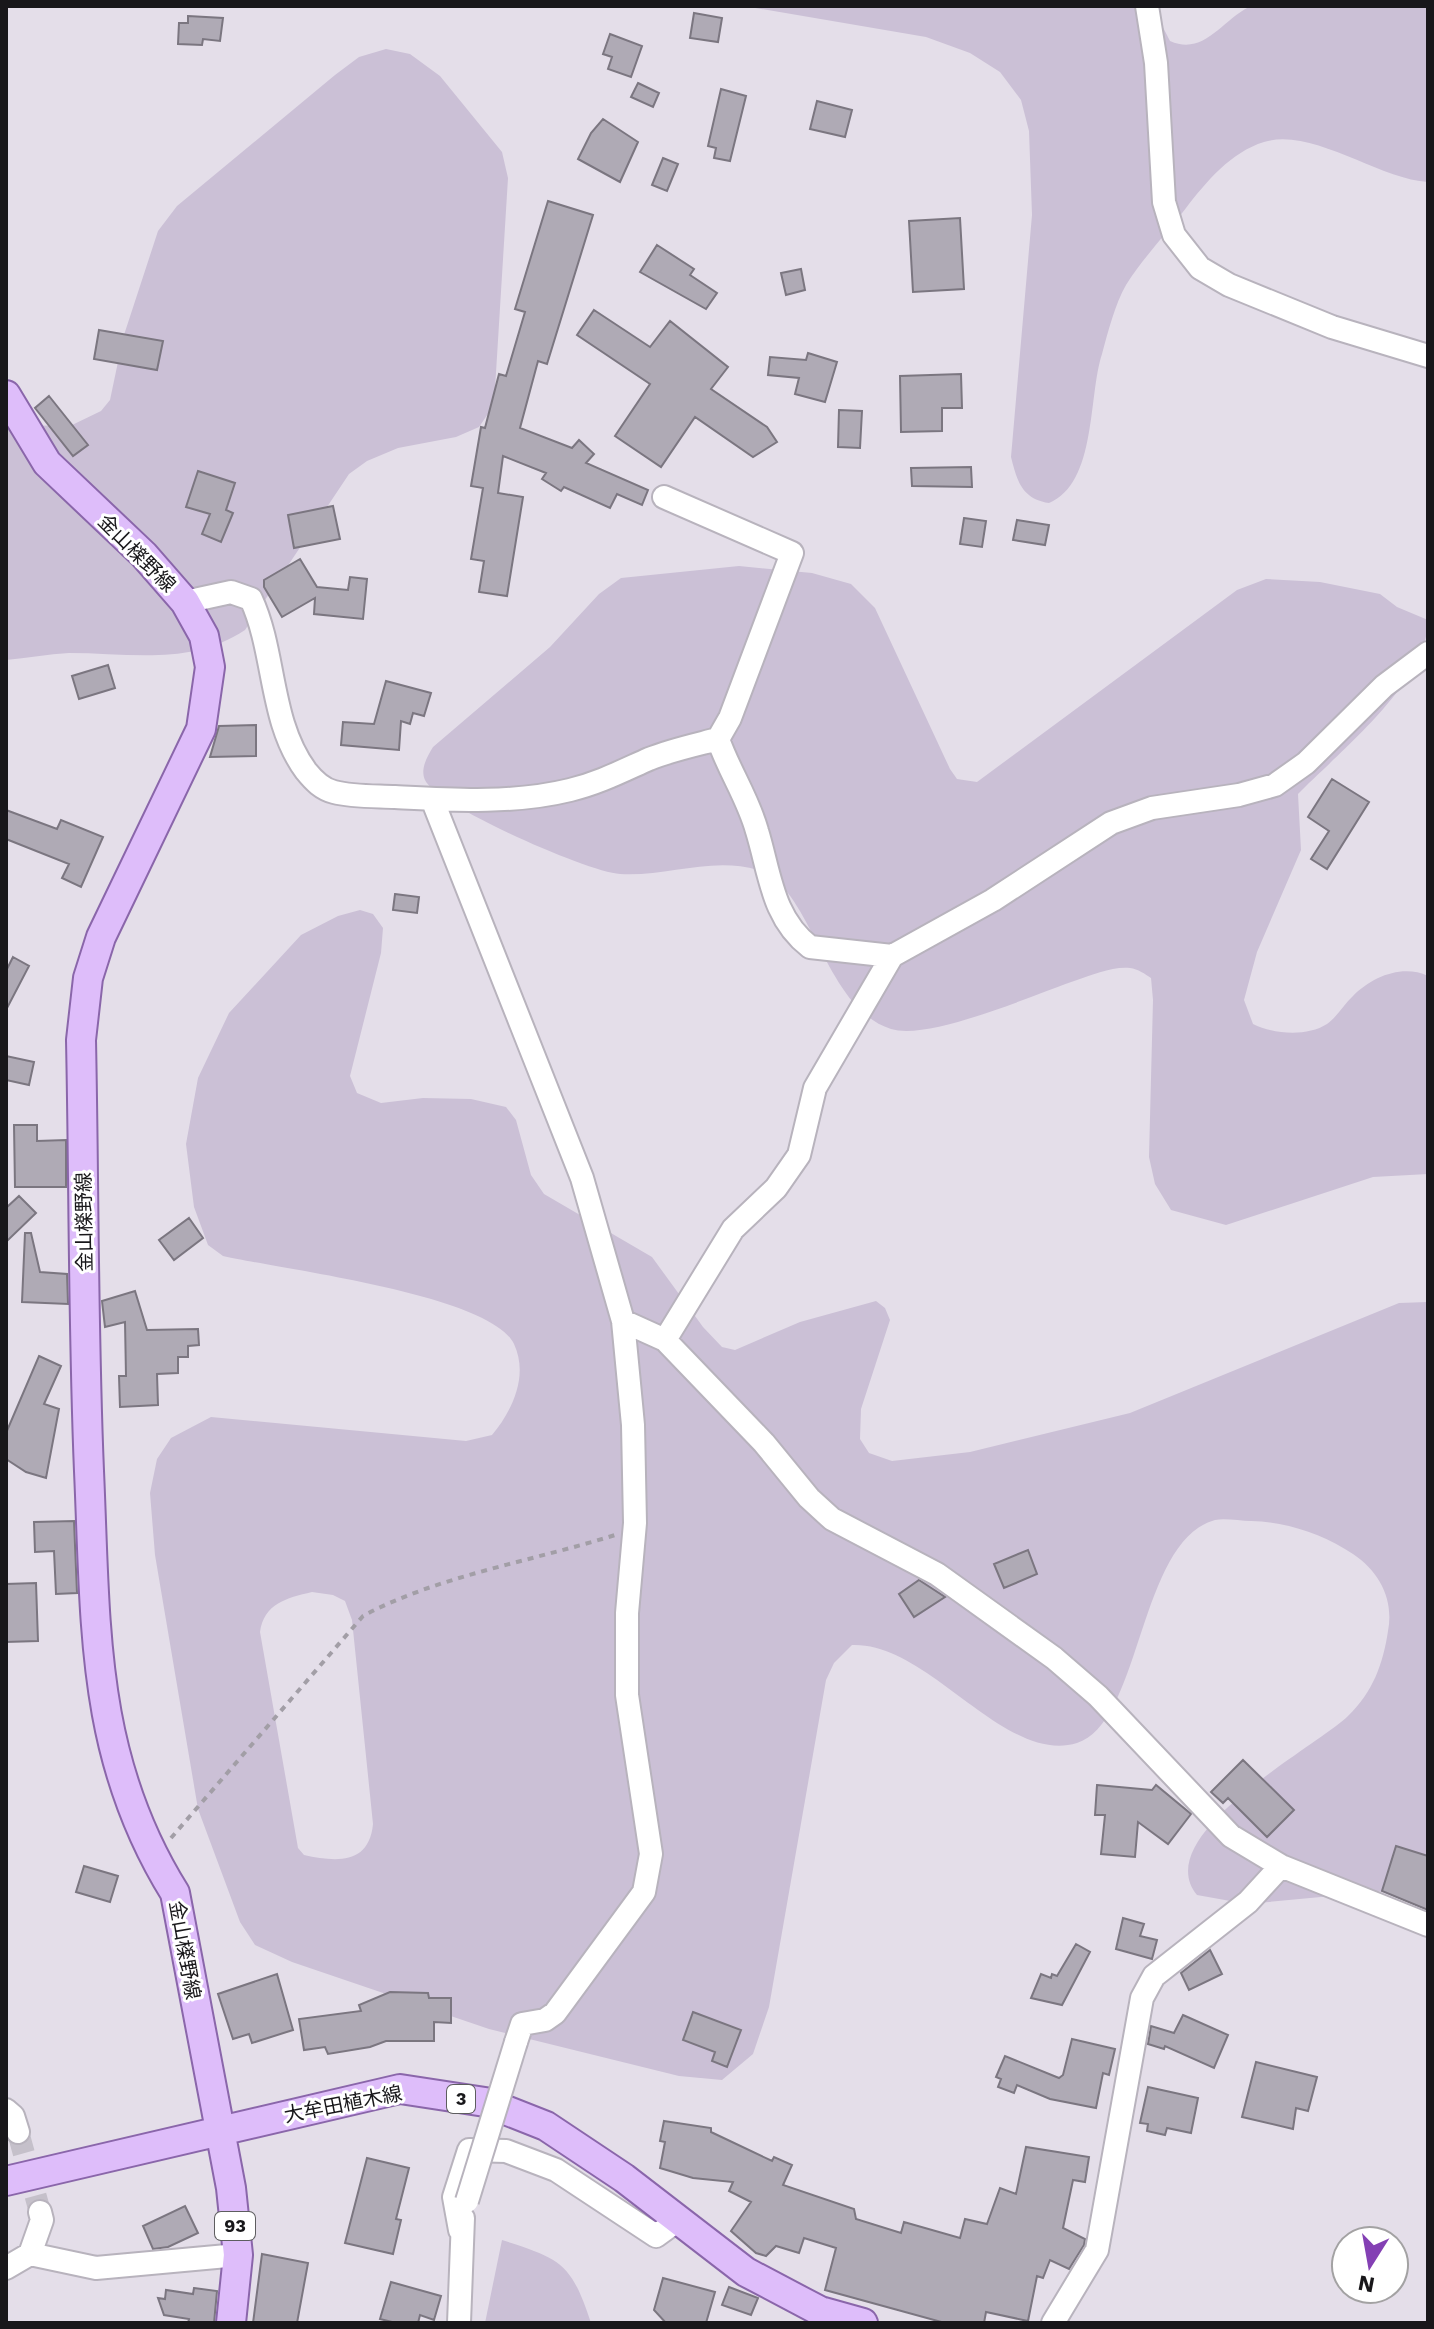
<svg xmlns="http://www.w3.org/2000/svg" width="1434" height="2329" viewBox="0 0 1434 2329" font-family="'Work Sans','Noto Sans JP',sans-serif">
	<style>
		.green { fill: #cbc0d6; fill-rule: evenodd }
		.building { fill: #afaab5; stroke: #7b7680; stroke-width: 2 }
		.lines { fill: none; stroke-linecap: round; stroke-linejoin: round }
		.minor-tunnel { stroke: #c5c0ca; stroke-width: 22; stroke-dasharray: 22 11; stroke-linecap: butt }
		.minor-casing { stroke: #b8b3bd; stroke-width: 26 }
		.major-casing { stroke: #8a66aa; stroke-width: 32 }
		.path { stroke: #a29ea6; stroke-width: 4; stroke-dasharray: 6 6; stroke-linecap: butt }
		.minor { stroke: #fff; stroke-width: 22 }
		.major { stroke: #debdfa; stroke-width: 28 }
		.minor-bridge-casing { stroke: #b8b3bd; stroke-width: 26; stroke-linecap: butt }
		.minor-bridge { stroke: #fff; stroke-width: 22 }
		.labels { text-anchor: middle; stroke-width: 6; stroke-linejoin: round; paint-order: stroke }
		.shield { fill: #fff; stroke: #5d5d5f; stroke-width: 2 }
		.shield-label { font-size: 18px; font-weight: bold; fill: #18171a }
		.street-label { font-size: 20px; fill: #18171a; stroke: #fff }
	</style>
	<rect width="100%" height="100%" fill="#e4dee9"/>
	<path class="green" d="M744 6H1152L1170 41C1204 56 1221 21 1249 7 1265 0 1400 6 1428 6V182C1378 179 1312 127 1264 142 1231 152 1206 182 1186 208 1167 233 1143 258 1126 285 1115 304 1108 332 1102 354 1088 396 1097 483 1049 503 1022 499 1017 481 1011 457L1032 215 1029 131 1021 100 1000 72 970 53 926 37Z
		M386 49 410 54 440 76 502 152 508 178 494 405 479 427 456 437 398 448 367 461 349 474 245 630C191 666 131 653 69 653 48 654 27 658 6 660V425L70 426 101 411 110 400 123 338 158 231 177 206 335 75 359 57Z
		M739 566 812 573 851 584 875 608 950 769 957 779 977 782 1237 590 1266 579 1320 582 1380 594 1397 607 1428 620C1428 682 1339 752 1298 794L1301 850 1257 952 1244 1000 1253 1024C1273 1034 1307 1037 1327 1024 1337 1017 1344 1004 1353 996 1372 977 1402 964 1428 976V1174L1373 1177 1226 1225 1171 1210 1155 1184 1149 1157 1153 1000 1151 978C1145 974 1138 969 1130 968 1114 966 1091 975 1077 980 1035 994 930 1041 891 1029 824 1008 812 886 758 870 712 856 666 877 620 874 588 872 437 806 425 780 420 769 427 757 433 747L550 647 599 594 621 578Z
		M360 910 373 914 383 928 381 953 350 1076 357 1093 381 1103 423 1098 471 1099 506 1107 516 1120 531 1175 544 1194 652 1257 703 1327 722 1347 735 1350 800 1322 876 1301 885 1308 890 1320 861 1409 860 1439 869 1453 892 1461 970 1452 1130 1413 1399 1303 1428 1302V1887L1247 1904 1197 1895C1148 1835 1315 1748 1348 1716 1373 1692 1383 1664 1388 1631 1394 1600 1380 1572 1353 1554 1323 1534 1287 1522 1251 1521 1240 1521 1225 1518 1215 1520 1138 1541 1142 1723 1077 1743 1004 1765 929 1642 852 1645L834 1663 826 1680 769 2007 753 2054 722 2080 679 2076 489 2029 292 1962 255 1945 240 1922 198 1809 155 1555 150 1493 157 1459 171 1438 211 1417 466 1441 492 1435C512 1411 529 1376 514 1344 490 1294 279 1269 223 1256L208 1245 194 1207 186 1144 198 1078 229 1013 301 935 338 916ZM312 1592 333 1595 345 1601 352 1620 373 1824C369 1865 336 1862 304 1855L298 1848 260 1632C264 1604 286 1598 312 1592Z
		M502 2240C561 2259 571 2262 591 2323H485Z"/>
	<path class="building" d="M694 13 722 18 718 42 690 38Z
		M188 16 223 18 220 41 203 39 202 45 178 44 179 23H188Z
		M610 34 642 46 631 77 608 69 612 57 603 54Z
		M638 83 659 93 653 107 631 97Z
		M721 89 746 96 730 161 714 158 716 148 708 146Z
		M817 101 852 110 845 137 810 129Z
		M603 119 638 142 620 182 578 159 591 133Z
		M663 158 678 164 667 191 652 185Z
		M548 201 593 215 547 364 538 361 520 428 572 448 579 440 594 454 586 463 648 490 642 505 617 494 610 508 564 487 561 491 542 479 546 473 503 456 498 493 523 497 507 596 479 592 484 561 471 559 483 488 471 486 481 427 485 428 499 374 506 376 525 312 515 309Z
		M960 218 964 289 913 292 909 221Z
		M657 245 694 269 690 275 717 293 706 309 640 272Z
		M801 269 805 290 786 295 781 273Z
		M594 310 650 347 670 321 728 367 711 389 767 427 777 442 753 457 695 417 661 467 615 436 650 384 577 335Z
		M99 330 163 341 157 370 94 359Z
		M808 353 837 362 825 402 795 394 799 378 768 375 770 357 806 360Z
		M961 374 962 408H942V431L901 432 900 376Z
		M49 396 88 445 73 456 35 408Z
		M839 410 862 411 860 448 838 447Z
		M971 467 972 487 912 486 911 468Z
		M198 471 235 483 226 510 233 513 221 542 202 534 210 514 186 507Z
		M333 506 340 539 294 548 288 515Z
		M964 518 986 521 982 547 960 544Z
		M1017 520 1049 525 1045 545 1013 540Z
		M300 559 317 587 348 590 350 577 367 579 363 619 314 614 315 598 282 617 264 587V580Z
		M108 665 115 688 79 699 72 676Z
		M386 681 431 693 424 716 413 713 410 724 401 721 399 750 341 745 343 722 374 724Z
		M256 725V756L210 757 219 726Z
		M1332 779 1369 802 1327 869 1311 859 1329 831 1308 817Z
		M6 810 57 829 61 820 103 837 81 887 62 878 69 864 6 839Z
		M395 894 419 897 417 913 393 910Z
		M13 957 29 966 6 1010V971Z
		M6 1056 34 1062 29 1085 6 1080Z
		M14 1125H37V1141L66 1140V1187H15Z
		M19 1196 36 1213 6 1242V1208Z
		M189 1218 203 1238 174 1260 159 1240Z
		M25 1233H31L40 1272 67 1274 68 1304 22 1302Z
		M135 1291 147 1330 198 1329 199 1345 188 1346V1357H178V1373L157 1374 158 1405 120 1407 119 1376H126L125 1322 105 1327 102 1301Z
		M39 1356 61 1366 44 1404 59 1409 46 1478 26 1472 6 1459V1433Z
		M74 1521 77 1593 56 1594 54 1551 35 1552 34 1522Z
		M1028 1550 1037 1574 1004 1588 994 1564Z
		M919 1580 945 1597 914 1617 899 1594Z
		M36 1583 38 1641 6 1642V1584Z
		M1243 1760 1294 1810 1267 1837 1228 1798 1223 1803 1211 1792Z
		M1097 1785 1152 1790 1156 1785 1191 1814 1168 1844 1138 1822 1135 1857 1101 1854 1105 1815H1095Z
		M1396 1846 1428 1856V1910L1382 1891Z
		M84 1866 118 1876 110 1902 76 1892Z
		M1123 1918 1144 1924 1140 1936 1157 1940 1152 1959 1116 1949Z
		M1076 1944 1090 1952 1062 2005 1031 1998 1041 1974 1051 1978 1052 1974 1057 1976Z
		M1210 1950 1222 1974 1189 1990 1181 1973Z
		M277 1974 293 2030 252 2043 249 2034 233 2039 218 1994Z
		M390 1992 428 1993 429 1998H451V2023L434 2022V2041H386L370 2047 328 2054 325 2047 304 2050 299 2019 361 2011 359 2005Z
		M693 2012 741 2030 727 2067 712 2061 715 2052 683 2040Z
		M1183 2015 1228 2035 1214 2068 1165 2046 1164 2049 1148 2044 1151 2026 1174 2033Z
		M1072 2039 1115 2049 1109 2075 1103 2073 1096 2108 1050 2099 1017 2085 1014 2093 998 2087 1001 2079 996 2077 1005 2056 1059 2078 1063 2075Z
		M1256 2062 1317 2077 1308 2111 1296 2108 1293 2129 1242 2117Z
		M1148 2087 1198 2098 1191 2133 1167 2128 1165 2135 1147 2131 1148 2124 1140 2123Z
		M664 2121 711 2128V2132L772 2161 774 2157 792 2165 783 2185 854 2209 856 2219 901 2233 904 2222 960 2238 965 2219 987 2224 1000 2188 1016 2194 1026 2147 1089 2157 1085 2182 1073 2180 1063 2228 1085 2239 1084 2245 1069 2269 1050 2260 1043 2278 1037 2276 1028 2321 986 2312 984 2323H945L825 2290 836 2248 804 2238 799 2253 776 2246 766 2256 756 2253 731 2231 751 2202 729 2191 733 2182 693 2178 660 2168 665 2142 660 2141Z
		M367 2158 409 2168 396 2219 401 2220 393 2254 345 2243Z
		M185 2206 198 2233 168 2247 153 2249 143 2226Z
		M262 2254 308 2263 297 2323H253Z
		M663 2278 715 2292 706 2323H666L654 2310Z
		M391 2282 441 2296 434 2320 420 2315 418 2323H396L380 2319Z
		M729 2287 758 2298 751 2315 722 2305Z
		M194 2288 217 2291 214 2323H188L189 2319 164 2315 158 2298 165 2299 166 2290 193 2294Z"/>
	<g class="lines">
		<path class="minor-tunnel" d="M18 2132 40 2212"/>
		<g class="minor-casing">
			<path id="minor" d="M1147 6 1156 63 1164 202 1174 235 1200 268 1229 285 1332 327 1428 356
				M185 602 231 592 251 599C276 653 269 721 306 771 314 781 322 789 334 792 353 797 376 796 395 797 453 800 513 804 570 790 599 783 622 771 649 759 671 750 695 745 718 739L730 718 792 553 664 497
				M718 739C729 771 748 798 757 831 770 873 772 918 810 947L892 956
				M432 799 582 1178 623 1321 633 1425 635 1523 627 1613V1695L651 1854 644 1892 555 2013 545 2020 522 2024 516 2042
				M623 1321 665 1340 764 1443 809 1498 832 1519 937 1574 1054 1658 1098 1696 1231 1836 1281 1866 1428 1925
				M665 1340 733 1229 776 1188 799 1155 815 1088 892 956 993 900 1111 823 1152 808 1239 795 1275 785 1306 763 1384 686 1428 653
				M6 2110 13 2116 18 2132
				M460 2230 454 2197 469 2150 506 2151 556 2170 656 2236 678 2220
				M30 2254 96 2268 238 2255
				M6 2268 30 2254 42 2220 40 2212
				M459 2323 463 2218
				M1053 2323 1097 2250 1142 1998 1154 1976 1248 1902 1281 1866"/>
		</g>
		<g class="major-casing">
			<path id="major" d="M6 395 47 463 144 555 185 602 204 636 210 667 201 729 101 937 88 978 81 1040C84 1184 83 1328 89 1471 96 1625 90 1757 175 1893L231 2188 238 2255 231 2323
				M6 2181 400 2089 485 2102 546 2126 624 2178 746 2272 820 2311 863 2323"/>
		</g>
		<path class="path" d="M171 1838 363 1616C437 1576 533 1561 615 1535"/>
		<use href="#minor" class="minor"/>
		<use href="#major" class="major"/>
		<g class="minor-bridge-casing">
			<path id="minor-bridge" d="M467 2201 516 2042"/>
		</g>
		<use href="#minor-bridge" class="minor-bridge"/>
	</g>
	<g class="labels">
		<g class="shield">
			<rect x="447" y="2085" width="28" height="28" rx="6"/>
			<rect x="215" y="2212" width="40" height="28" rx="6"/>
		</g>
		<g class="shield-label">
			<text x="461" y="2105">3</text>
			<text x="235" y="2232">93</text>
		</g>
		<g class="street-label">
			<text transform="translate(137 553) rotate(45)" y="7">金山檪野線</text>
			<text transform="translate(84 1222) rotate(-91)" y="7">金山檪野線</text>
			<text transform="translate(185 1950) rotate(80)" y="7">金山檪野線</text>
			<text transform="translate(343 2104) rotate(-11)" y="7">大牟田植木線</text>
		</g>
	</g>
	<rect width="1434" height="2329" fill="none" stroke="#18171a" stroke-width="16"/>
	<g transform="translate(1370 2265) rotate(191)"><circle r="38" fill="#ffffff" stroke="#a3a2a3" stroke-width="2"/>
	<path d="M0-6L14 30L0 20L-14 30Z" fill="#8440b4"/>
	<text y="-12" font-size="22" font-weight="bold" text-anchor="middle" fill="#18171a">N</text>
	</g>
</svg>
